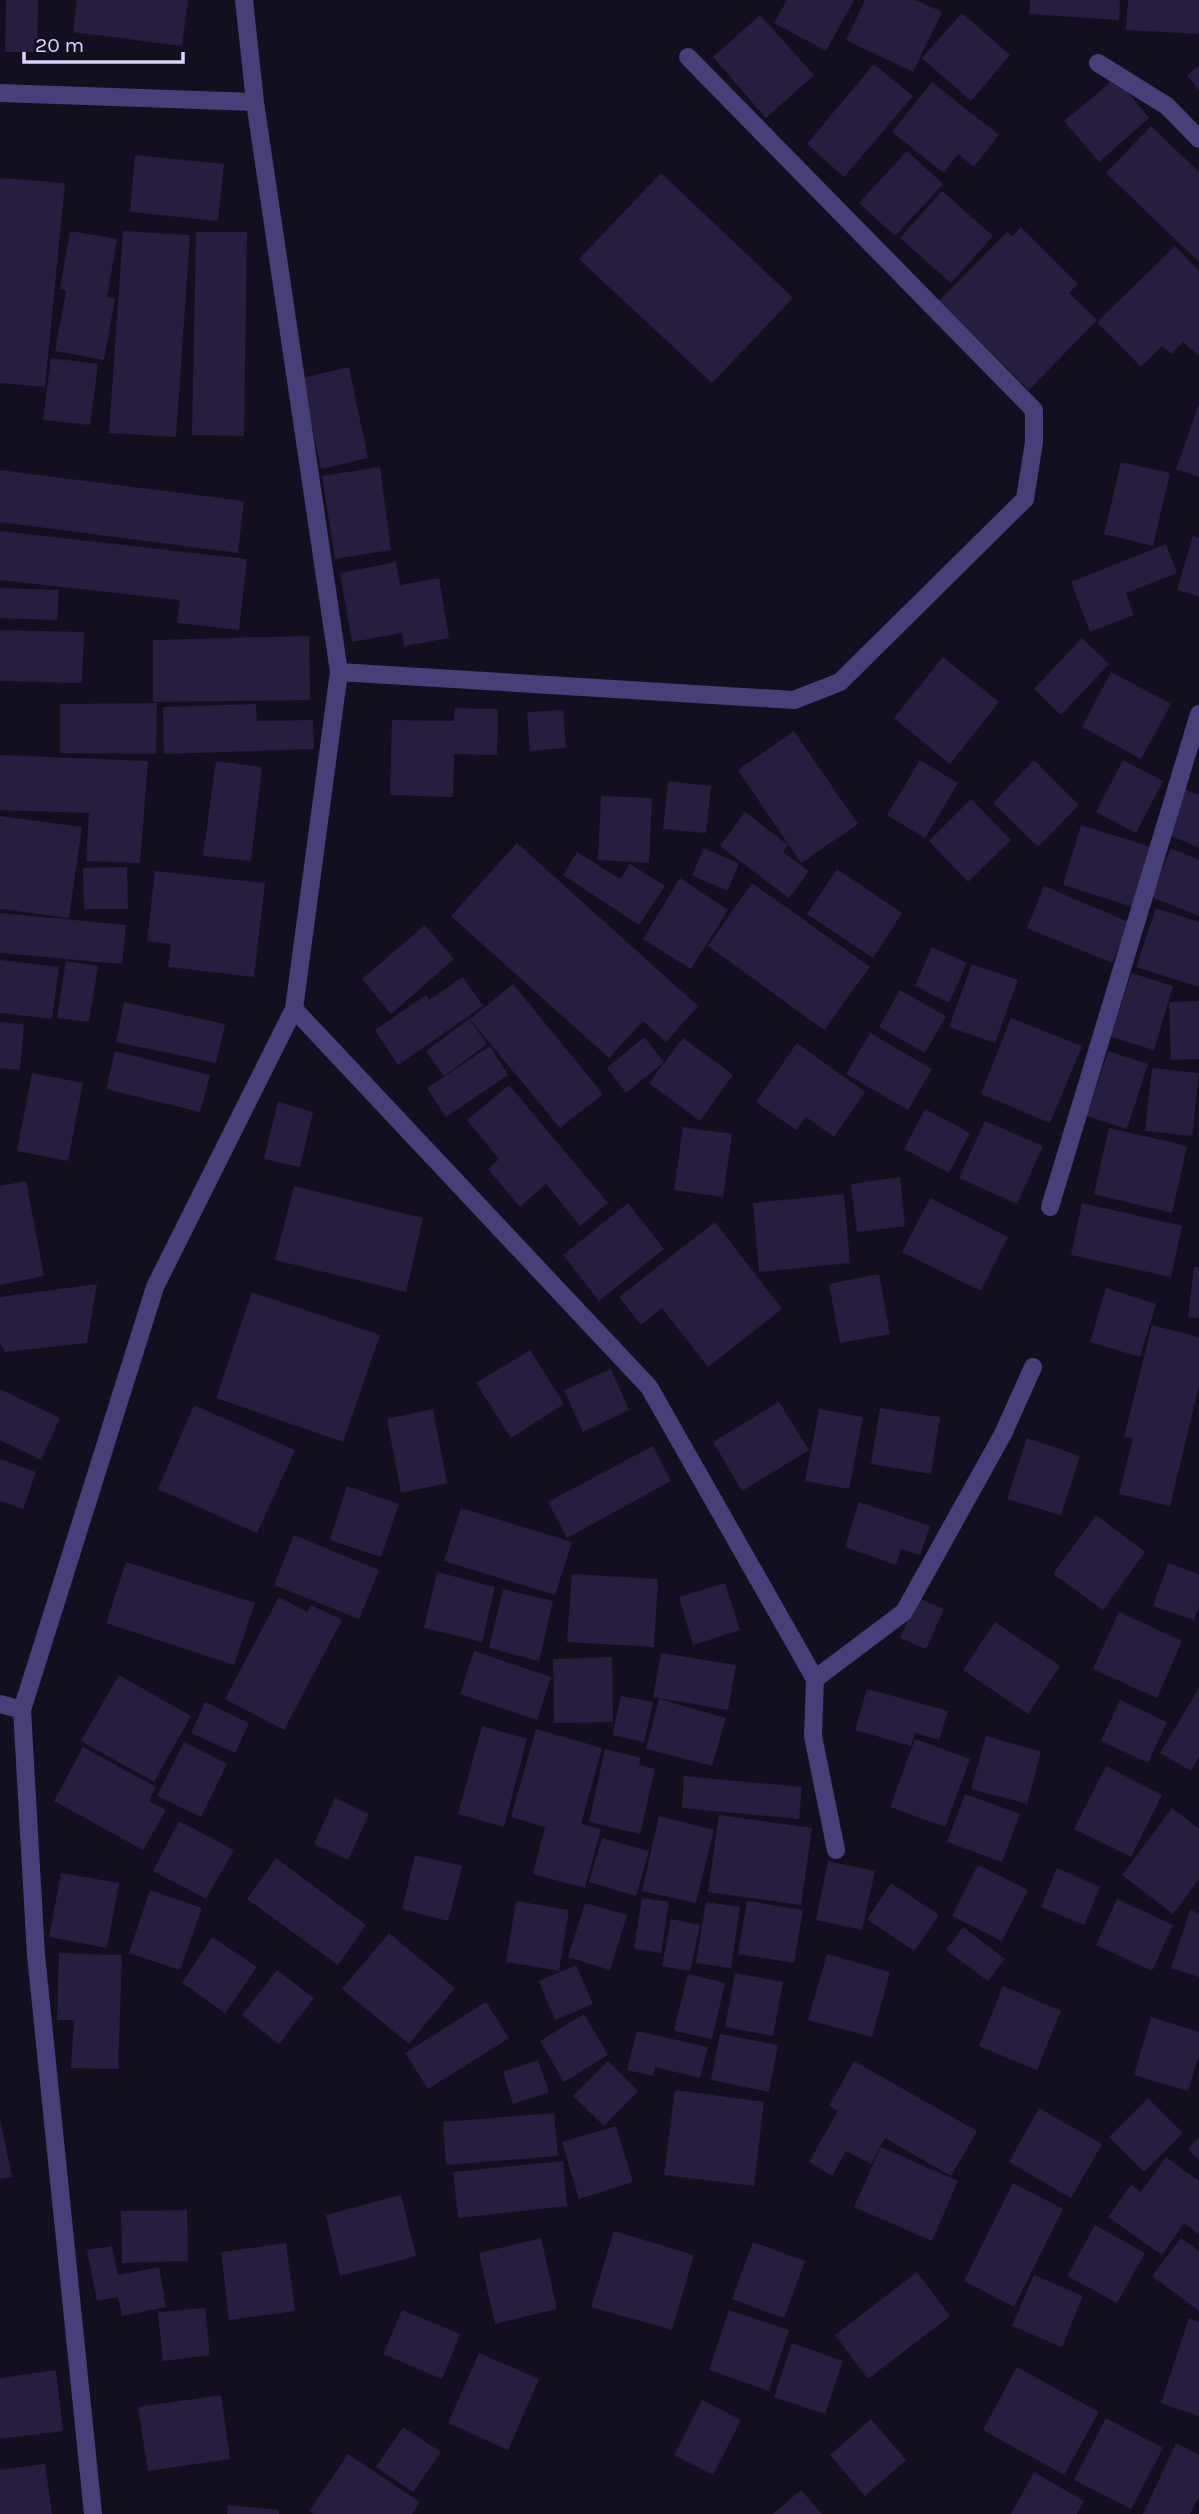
<svg xmlns="http://www.w3.org/2000/svg" width="1199" height="2514" viewBox="0 0 1199 2514" font-family="Karla,sans-serif">
	<style>
		.building { fill: #271d3e }
		.lines { fill: none; stroke-linecap: round; stroke-linejoin: round }
		.street { stroke: #473f79; stroke-width: 18 }
	</style>
	<rect width="100%" height="100%" fill="#140f1f"/>
	<path class="building" d="M6 0H38L37 52H5Z
		M77 0H188L182 46 73 32Z
		M787 0H854L826 51 774 23Z
		M865 0H916L942 12 913 72 846 40Z
		M1030 0H1120L1119 20 1029 14Z
		M1128 0H1199V34L1126 30Z
		M962 13 1010 55 971 101 922 58Z
		M760 15 814 75 766 118 713 57Z
		M874 64 913 96 844 177 807 144Z
		M1199 66V90L1187 75Z
		M1116 78 1149 118 1099 162 1064 121Z
		M932 82 999 135 974 167 958 154 944 173 892 132Z
		M1151 126 1199 172V262L1106 173Z
		M907 151 943 184 895 236 859 203Z
		M135 155 224 164 218 221 130 212Z
		M661 173 793 298 712 383 579 259Z
		M0 178 65 183 45 387 0 383Z
		M942 191 993 236 951 283 900 238Z
		M1021 227 1078 284 1069 293 1097 320 1029 390 939 301 1007 232 1012 236Z
		M70 231 117 239 107 297 115 299 104 360 55 351 66 291 60 289Z
		M123 231 190 235 176 437 109 433Z
		M196 232H247L244 436 192 435Z
		M1175 246 1199 271V356L1183 342 1171 354 1162 346 1141 367 1097 322Z
		M51 358 98 364 90 425 43 420Z
		M349 367 368 458 321 469 302 378Z
		M1199 404V477L1176 469Z
		M1121 462 1170 473 1153 546 1104 534Z
		M380 467 391 550 335 559 322 476Z
		M0 470 244 501 238 553 0 522Z
		M0 531 247 559 239 630 177 623 180 600 0 580Z
		M1193 536 1199 538V596L1177 590Z
		M1166 544 1177 573 1126 593 1134 615 1090 632 1071 582Z
		M396 562 400 585 439 578 449 638 404 646 402 633 352 642 340 573Z
		M0 588 59 590 57 620 0 618Z
		M0 630 84 632 82 683 0 681Z
		M309 636 310 700 153 702V640Z
		M1082 638 1109 664 1061 715 1034 689Z
		M943 657 999 702 950 764 894 718Z
		M1111 672 1171 704 1141 759 1082 727Z
		M157 703 156 754 60 753V704Z
		M256 704 257 721 313 720 314 749 164 754 163 707Z
		M455 708 498 709 497 755 454 754 453 797 390 795 392 720 454 721Z
		M563 710 566 748 530 751 527 712Z
		M794 731 858 824 801 863 738 770Z
		M0 755 148 761 140 863 86 861 89 813 0 810Z
		M920 760 958 783 925 838 887 815Z
		M1034 760 1079 805 1038 847 993 803Z
		M1123 760 1163 781 1136 833 1096 812Z
		M216 761 262 767 251 861 203 856Z
		M668 781 711 786 706 833 663 829Z
		M1184 789 1199 795V848L1165 833Z
		M601 796 652 798 649 863 598 860Z
		M971 799 1011 840 968 882 929 841Z
		M745 812 788 845 783 852 809 871 789 898 720 846Z
		M0 816 82 827 69 918 0 909Z
		M1081 825 1151 847 1133 907 1063 885Z
		M517 843 698 1006 666 1042 643 1021 609 1058 451 916Z
		M704 848 739 864 727 891 692 875Z
		M1171 848 1199 860V916L1151 897Z
		M577 852 620 879 630 864 665 886 639 925 563 875Z
		M127 867 128 909H84L83 868Z
		M837 869 902 913 873 958 807 914Z
		M155 871 265 883 254 977 168 967 171 944 147 941Z
		M680 878 728 910 691 969 643 939Z
		M752 883 870 967 824 1030 708 946Z
		M1044 886 1129 922 1112 963 1027 928Z
		M1156 908 1199 922V987L1136 967Z
		M0 913 126 925 122 964 0 953Z
		M425 925 454 959 391 1014 362 979Z
		M932 947 967 963 949 1003 915 986Z
		M0 960 59 967 52 1019 0 1013Z
		M66 961 98 966 89 1022 57 1018Z
		M972 964 1018 980 995 1043 949 1027Z
		M1131 973 1173 986 1154 1050 1111 1037Z
		M463 977 483 1006 398 1065 375 1030 426 995 429 1000Z
		M513 984 603 1094 560 1128 470 1019Z
		M900 990 946 1016 925 1053 879 1027Z
		M1199 1001V1059L1171 1060 1169 1002Z
		M124 1002 225 1024 216 1063 116 1042Z
		M1011 1018 1082 1046 1050 1123 981 1094Z
		M469 1019 487 1044 444 1076 426 1051Z
		M0 1022 24 1024 20 1070 0 1068Z
		M870 1033 932 1069 908 1110 846 1074Z
		M644 1037 664 1062 626 1093 607 1068Z
		M683 1038 733 1075 700 1121 649 1083Z
		M797 1043 865 1092 834 1137 806 1117 796 1130 756 1102Z
		M490 1046 508 1075 446 1117 427 1088Z
		M115 1051 210 1075 200 1112 106 1089Z
		M1108 1051 1148 1064 1127 1129 1087 1116Z
		M1152 1068 1199 1073 1192 1136 1145 1131Z
		M32 1073 83 1083 68 1161 17 1151Z
		M509 1085 608 1203 580 1226 546 1184 520 1207 488 1169 499 1159 467 1120Z
		M278 1102 313 1112 300 1167 264 1159Z
		M925 1109 970 1133 949 1173 904 1149Z
		M985 1121 1043 1146 1017 1204 959 1178Z
		M683 1127 732 1134 723 1197 674 1190Z
		M1109 1128 1187 1146 1172 1213 1094 1194Z
		M900 1177 905 1226 857 1232 851 1184Z
		M26 1181 44 1276 0 1285V1186Z
		M294 1186 423 1218 406 1292 275 1260Z
		M844 1194 850 1263 759 1272 753 1203Z
		M930 1198 1008 1237 981 1291 902 1252Z
		M628 1203 664 1249 599 1301 563 1255Z
		M1082 1203 1182 1226 1171 1277 1071 1255Z
		M715 1222 782 1309 708 1367 662 1308 641 1325 619 1297Z
		M1194 1267H1199V1318L1188 1317Z
		M879 1274 890 1334 840 1343 829 1284Z
		M97 1284 87 1343 5 1352 0 1343V1297Z
		M1106 1288 1156 1304 1140 1357 1090 1342Z
		M252 1292 380 1335 343 1442 216 1398Z
		M1152 1325 1199 1337V1386L1170 1506 1119 1494 1133 1438 1124 1437Z
		M530 1350 564 1404 511 1438 476 1383Z
		M611 1369 629 1410 583 1432 564 1390Z
		M0 1389 60 1418 41 1460 0 1440Z
		M779 1402 809 1450 742 1491 713 1442Z
		M194 1405 295 1450 257 1533 158 1489Z
		M880 1408 940 1417 931 1474 871 1464Z
		M433 1409 447 1483 401 1493 387 1419Z
		M819 1409 863 1417 849 1489 805 1481Z
		M1027 1438 1080 1456 1061 1515 1007 1499Z
		M653 1446 671 1481 567 1538 548 1502Z
		M0 1459 36 1472 23 1509 0 1501Z
		M347 1486 399 1504 381 1557 330 1540Z
		M859 1502 930 1526 920 1555 901 1549 896 1565 845 1547Z
		M461 1508 572 1542 555 1595 444 1561Z
		M1096 1515 1145 1552 1103 1610 1053 1574Z
		M294 1535 379 1570 359 1619 274 1585Z
		M126 1562 255 1603 234 1665 106 1623Z
		M1168 1563 1199 1574V1606L1194 1620 1153 1606Z
		M437 1572 495 1587 482 1642 424 1628Z
		M572 1574 658 1579 654 1647 567 1642Z
		M725 1583 740 1630 693 1645 679 1597Z
		M503 1589 553 1601 539 1661 489 1648Z
		M279 1597 307 1612 311 1605 342 1620 284 1730 225 1699Z
		M918 1598 944 1609 926 1649 900 1638Z
		M1119 1612 1182 1641 1157 1698 1093 1669Z
		M995 1622 1060 1666 1028 1714 963 1670Z
		M474 1651 551 1677 537 1720 460 1694Z
		M661 1653 736 1665 728 1710 653 1697Z
		M612 1657 613 1722 554 1723 553 1659Z
		M119 1675 191 1716 154 1782 81 1741Z
		M1199 1688V1757L1191 1771 1160 1753Z
		M867 1689 948 1711 939 1740 915 1733 911 1746 855 1730Z
		M621 1696 653 1702 644 1742 612 1735Z
		M659 1699 726 1718 712 1766 646 1749Z
		M1120 1700 1167 1722 1148 1763 1101 1741Z
		M205 1702 249 1723 235 1753 191 1733Z
		M482 1726 527 1739 504 1827 458 1814Z
		M536 1729 602 1748 581 1824 601 1829 585 1888 533 1874 545 1827 511 1817Z
		M986 1736 1041 1752 1027 1804 971 1789Z
		M915 1739 970 1759 945 1827 890 1807Z
		M184 1742 227 1764 201 1817 157 1796Z
		M83 1747 156 1787 149 1801 166 1810 143 1850 54 1801Z
		M605 1749 641 1758 639 1765 655 1769 640 1834 589 1822Z
		M1106 1766 1162 1795 1131 1857 1074 1829Z
		M684 1776 802 1787 799 1819 682 1808Z
		M965 1794 1020 1814 1002 1862 947 1842Z
		M335 1798 369 1814 348 1860 314 1844Z
		M1172 1808 1199 1829V1879L1173 1914 1122 1875Z
		M719 1815 812 1828 801 1905 708 1892Z
		M659 1816 714 1830 696 1903 642 1891Z
		M179 1821 234 1850 206 1899 153 1871Z
		M602 1838 649 1851 636 1896 589 1882Z
		M415 1855 462 1866 448 1921 402 1909Z
		M276 1858 366 1925 338 1965 247 1899Z
		M828 1861 875 1871 862 1930 816 1920Z
		M978 1865 1028 1890 1002 1941 952 1916Z
		M1057 1868 1100 1887 1084 1925 1041 1907Z
		M61 1873 119 1883 107 1948 49 1937Z
		M891 1883 939 1915 914 1951 867 1919Z
		M150 1890 202 1908 180 1970 129 1953Z
		M642 1898 669 1902 661 1953 634 1949Z
		M1117 1899 1173 1925 1152 1971 1096 1945Z
		M516 1901 569 1910 559 1971 506 1962Z
		M747 1901 803 1910 794 1963 738 1954Z
		M706 1902 740 1907 731 1968 696 1963Z
		M585 1903 627 1915 610 1970 568 1957Z
		M1190 1910 1199 1913V1977L1171 1968Z
		M671 1919 700 1925 690 1971 662 1966Z
		M963 1927 1005 1959 988 1981 946 1950Z
		M389 1933 455 1988 409 2044 342 1989Z
		M212 1937 257 1967 225 2013 182 1983Z
		M59 1953 122 1955 118 2069 71 2068 74 2020H57Z
		M827 1954 890 1972 872 2037 808 2020Z
		M576 1965 593 2004 555 2020 539 1981Z
		M277 1970 314 1998 279 2044 242 2015Z
		M735 1973 783 1982 773 2036 725 2027Z
		M688 1974 725 1983 712 2039 674 2031Z
		M1003 1986 1061 2011 1037 2070 979 2046Z
		M486 2002 509 2038 428 2089 405 2053Z
		M584 2014 608 2055 564 2082 540 2041Z
		M1151 2017 1199 2032V2055L1188 2091 1134 2075Z
		M637 2031 708 2047 700 2078 655 2067 653 2076 627 2070Z
		M720 2034 778 2045 769 2092 711 2080Z
		M538 2060 549 2092 513 2104 503 2072Z
		M608 2061 638 2091 604 2126 573 2096Z
		M854 2061 977 2131 951 2176 885 2138 871 2164 846 2151 832 2176 809 2162 838 2111 829 2106Z
		M675 2090 764 2102 754 2186 664 2175Z
		M1148 2098 1183 2133 1144 2172 1109 2137Z
		M1039 2108 1102 2144 1071 2198 1009 2162Z
		M554 2113 558 2156 446 2165 443 2122Z
		M0 2118 12 2177 0 2179Z
		M616 2126 633 2182 579 2199 562 2142Z
		M1199 2137V2160L1188 2149Z
		M881 2147 958 2181 932 2241 854 2207Z
		M1166 2157 1199 2181V2234L1184 2223 1162 2255 1108 2217 1131 2185 1141 2192Z
		M563 2161 567 2206 458 2218 453 2172Z
		M1013 2183 1063 2209 1014 2307 964 2281Z
		M401 2195 416 2256 340 2276 326 2215Z
		M187 2210 188 2261 122 2263 121 2211Z
		M1095 2225 1145 2253 1117 2303 1067 2276Z
		M614 2231 694 2255 672 2330 591 2307Z
		M541 2238 557 2309 495 2324 479 2253Z
		M1181 2238 1199 2251V2311L1152 2276Z
		M753 2242 805 2261 784 2318 732 2299Z
		M286 2243 295 2311 229 2320 221 2252Z
		M112 2246 118 2275 159 2267 166 2307 122 2316 118 2297 97 2301 87 2250Z
		M917 2272 950 2316 868 2379 835 2335Z
		M1034 2275 1083 2296 1062 2347 1012 2326Z
		M205 2308 210 2355 163 2361 158 2312Z
		M402 2310 460 2334 442 2379 383 2354Z
		M729 2310 789 2330 769 2391 709 2370Z
		M1189 2318 1199 2322V2416L1161 2403Z
		M792 2343 843 2361 825 2414 774 2397Z
		M479 2353 539 2379 508 2450 448 2423Z
		M1017 2367 1099 2412 1064 2475 983 2430Z
		M56 2370 63 2431 0 2439V2378Z
		M221 2395 230 2459 148 2471 138 2407Z
		M702 2400 741 2420 713 2475 674 2455Z
		M1106 2418 1163 2448 1131 2509 1074 2480Z
		M871 2419 906 2460 865 2496 830 2455Z
		M403 2427 441 2452 413 2492 376 2467Z
		M1176 2443 1199 2455V2496L1190 2514H1143Z
		M348 2454 420 2502 412 2514H313L309 2511Z
		M45 2464 52 2514H0V2470Z
		M1034 2472 1084 2501 1077 2514H1011Z
		M801 2490 822 2514H773Z
		M228 2505 279 2510V2514H227Z"/>
	<g class="lines">
		<path class="street" d="M1098 63 1167 106 1199 139
			M0 93 255 102
			M339 672 794 700 840 682 1025 499 1034 442V410L688 57
			M294 1009 649 1387 815 1679 813 1736 836 1850
			M1050 1207 1199 714
			M815 1679 904 1612 1003 1434 1033 1367
			M0 1704 22 1710
			M93 2514 36 1955 22 1710 155 1287 294 1009 339 672 255 102 244 0"/>
	</g>
	<path d="M24 52v10h159v-10" fill="none" stroke="#dbd3fa" stroke-width="3.5"/>
	<text x="35" y="52" font-size="21" fill="#dbd3fa" stroke="#140f1f" stroke-width="5" paint-order="stroke">20 m</text>
</svg>
